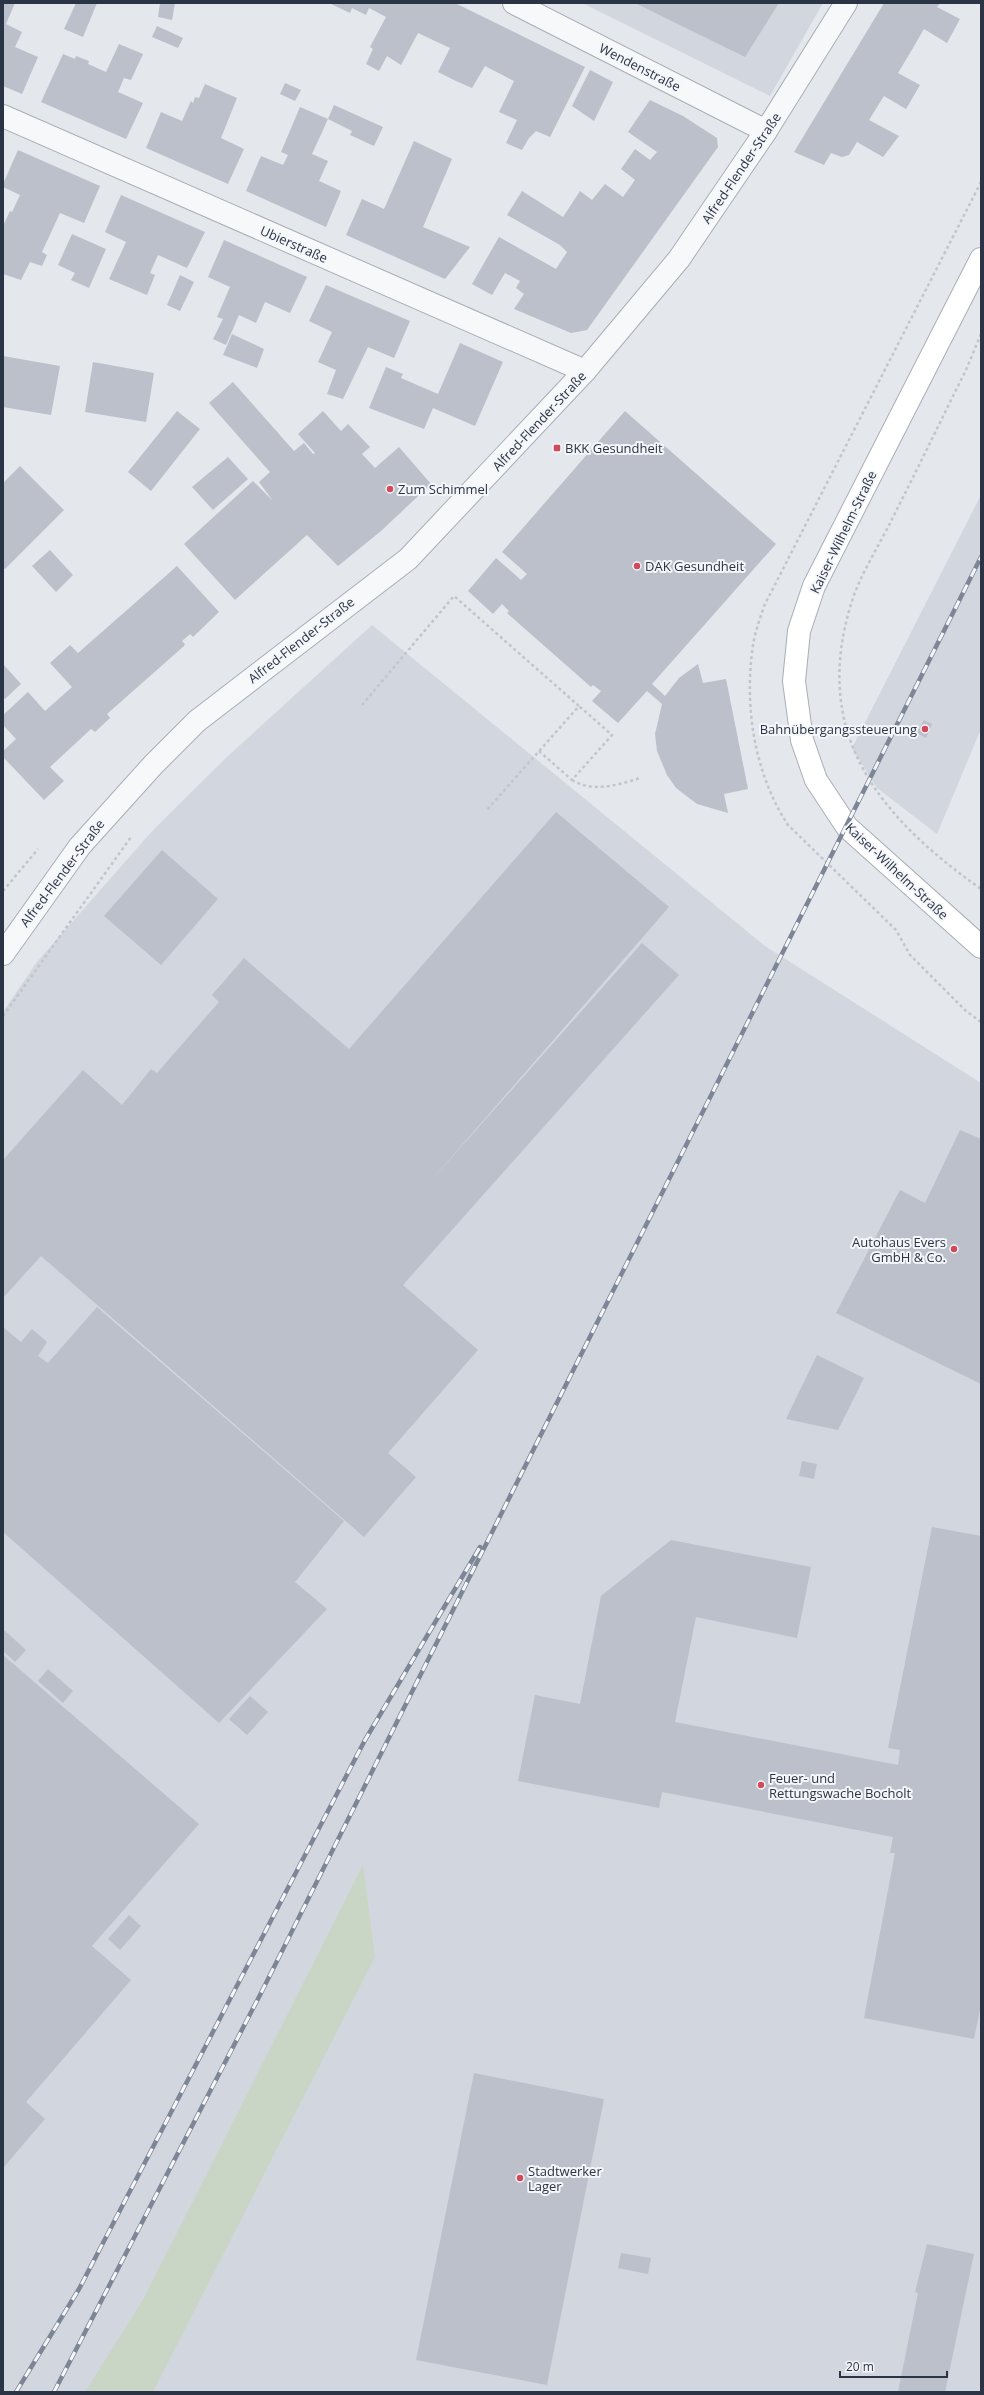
<svg xmlns="http://www.w3.org/2000/svg" width="984" height="2395" viewBox="0 0 984 2395" font-family="'Open Sans',sans-serif">
	<style>
		.built { fill: #d2d6de }
		.green { fill: #c9d6c5 }
		.building { fill: #bbc0ca }
		.lines { fill: none; stroke-linecap: round; stroke-linejoin: round }
		.minor-casing { stroke: #a9aeb7; stroke-width: 24 }
		.tertiary-casing { stroke: #a9aeb7; stroke-width: 24 }
		.secondary-casing { stroke: #a9aeb7; stroke-width: 24 }
		.path { stroke: #c2c5cb; stroke-width: 2.5; stroke-dasharray: 3 3; stroke-linecap: butt }
		.minor { stroke: #f7f8fa; stroke-width: 22 }
		.tertiary { stroke: #f7f8fa; stroke-width: 22 }
		.secondary { stroke: #fff; stroke-width: 22 }
		.rail-casing { stroke: #7d8696; stroke-width: 4.5 }
		.rail { stroke: #f4f6f9; stroke-width: 3; stroke-dasharray: 9; stroke-linecap: butt }
		.poi-dot { fill: #d1495b; stroke: #f4f6f9; stroke-width: 1.5 }
		.labels { text-anchor: middle; stroke-width: 4; stroke-linejoin: round; paint-order: stroke }
		.street-label { font-size: 13px; fill: #2b3445; stroke: #f4f6f9 }
		.poi-label { font-size: 13px; fill: #2b3445; stroke: #f4f6f9; text-anchor: start }
	</style>
	<rect width="100%" height="100%" fill="#e4e7ec"/>
	<path class="built" d="M582 3H823L770 96Z
		M981 495V729L937 834 877 788 852 748Z
		M372 625 765 946 981 1083V2392H3V1012L37 962 154 829 228 756Z"/>
	<path class="green" d="M363 1865 375 1957 153 2392H85L144 2298Z"/>
	<path class="building" d="M3 3H15L6 24 22 32 15 47 38 57 22 94 3 86Z
		M76 3H97L83 37 64 29Z
		M160 3H175L172 20 158 17Z
		M329 3H455L585 67 550 137 536 131 529 138 522 150 506 143 517 120 499 112 514 81 485 66 472 88 456 81 438 72 450 48 418 33 401 65 387 56 379 71 366 64 373 49 370 47 386 17 369 8 366 15 352 8 350 13Z
		M635 3H779L745 57Z
		M884 3H940L937 7 960 19 947 43 924 29 910 53 898 73 920 85 906 109 884 96 869 120 899 136 883 157 857 142 849 155 842 157 831 153 824 165 794 152Z
		M157 26 183 38 178 48 152 37Z
		M119 44 143 54 131 80 124 78 118 92 143 103 126 139 41 102 63 54 75 59 76 56 89 61 88 64 106 72Z
		M590 70 613 82 594 121 572 106Z
		M285 83 301 90 295 101 280 94Z
		M205 84 237 98 221 138 244 149 228 184 146 148 161 112 182 121 191 101 193 103 195 97 199 98Z
		M650 100 683 116 717 138 718 147 587 330 571 333 514 309 524 294 516 288 520 281 505 273 492 295 472 284 499 237 556 269 567 252 560 245 507 215 522 191 563 217 580 191 592 200 605 184 623 197 635 180 621 169 635 149 650 160 657 152 628 132Z
		M334 105 383 127 374 146 350 135 352 131 328 119Z
		M300 107 328 119 312 154 328 161 319 181 341 191 326 227 246 191 261 156 283 165 288 155 281 152Z
		M414 141 452 159 423 227 470 247 445 279 346 235 362 199 384 209Z
		M18 150 100 186 84 223 60 213 42 252 47 255 42 266 30 262 21 280 3 274V226L10 211 12 212 20 195 3 187V184Z
		M121 195 205 232 187 268 158 255 150 273 155 275 147 295 109 279 126 242 105 232Z
		M72 234 106 249 89 288 71 280 75 273 58 265Z
		M224 240 307 277 290 313 265 302 256 323 239 315 226 345 213 339 223 319 217 317 230 287 208 277Z
		M180 275 194 282 180 311 167 305Z
		M326 285 410 321 394 358 368 347 343 399 327 394 336 370 318 362 332 332 309 321Z
		M232 334 264 349 257 368 223 355Z
		M460 343 503 362 475 426 433 408 424 429 369 408 386 367 403 374 401 378 438 394Z
		M3 356 60 366 51 415 3 407Z
		M93 362 154 373 146 422 85 412Z
		M233 382 294 451 304 443 313 454 315 453 298 434 323 411 341 431 348 424 370 447 362 454 375 468 399 447 431 484 381 531 338 566 307 535 235 600 184 544 253 481 273 501 259 482 270 472 209 403Z
		M177 411 200 429 151 491 128 472Z
		M625 411 776 544 652 684 665 696 679 678 698 664 703 683 726 679 748 789 724 794 728 813 697 804 676 788 667 775 657 751 655 734 662 704 647 691 618 723 592 701 601 691 593 685 591 687 507 613 509 611 502 604 493 614 468 591 496 558 521 580 527 574 502 552Z
		M228 457 248 479 213 510 192 487Z
		M20 466 64 510 5 569 3 568V483Z
		M50 550 73 575 56 592 32 566Z
		M177 566 219 612 193 637 190 634 182 641 185 644 184 646 107 714 110 718 95 732 91 729 50 767 64 781 44 800 3 757V751L16 739 3 725V715L28 692 45 711 72 687 50 663 70 645 78 653Z
		M3 664 21 684 5 699 3 696Z
		M924 720 932 724 926 738 917 733Z
		M556 812 669 907 429 1183 642 943 679 975 403 1285 478 1350 388 1453 416 1477 364 1537 41 1256 3 1298V1160L83 1070 122 1105 151 1069 157 1073 219 1002 212 995 244 958 349 1049Z
		M162 850 218 899 161 965 104 916Z
		M960 1130 981 1139V1384L836 1313 900 1190 925 1203Z
		M97 1307 344 1521 295 1582 327 1609 219 1723 3 1532V1327L21 1342 32 1329 47 1342 38 1356 48 1363Z
		M817 1355 864 1378 838 1430 786 1419Z
		M802 1461 817 1464 814 1479 799 1476Z
		M932 1527 981 1536V2005L974 2039 864 2018 895 1853H890L893 1837 662 1792 659 1808 518 1781 535 1695 580 1704 601 1596 671 1540 811 1567 797 1638 696 1617 675 1722 898 1765 900 1750 888 1748Z
		M3 1629 26 1650 15 1662 3 1651Z
		M3 1655 199 1824 92 1946 131 1980 26 2102 45 2119 3 2168Z
		M48 1669 73 1691 63 1703 38 1681Z
		M250 1696 268 1712 247 1735 229 1719Z
		M129 1915 141 1926 120 1950 108 1939Z
		M474 2073 604 2099 547 2385 416 2360Z
		M927 2244 974 2254 945 2392H898L918 2293 915 2292Z
		M621 2253 651 2258 648 2274 618 2268Z"/>
	<g class="lines">
		<g class="minor-casing">
			<path id="minor" d="M514 3 766 131
				M3 116 585 371"/>
		</g>
		<g class="tertiary-casing">
			<path id="tertiary" d="M3 954 80 846 154 764 197 721 408 559 585 371 679 259 766 131 846 3"/>
		</g>
		<g class="secondary-casing">
			<path id="secondary" d="M981 259 814 586 799 631 794 681 802 740 816 780 847 827 981 947"/>
		</g>
		<path class="path" d="M981 182 764 606C760 619 755 632 753 645 744 706 754 773 788 825L896 930 910 955 966 1011 981 1022
			M981 334 966 370C941 420 917 470 892 519 880 544 860 575 852 601 810 733 878 816 981 889
			M362 705 454 596 579 706 486 811
			M539 751 572 780 612 735 579 706
			M572 780C593 793 618 785 640 778
			M3 891 38 849
			M3 1016 131 837"/>
		<use href="#minor" class="minor"/>
		<use href="#tertiary" class="tertiary"/>
		<use href="#secondary" class="secondary"/>
		<g class="rail-casing">
			<path id="rail" d="M16 2392 79 2289 365 1740 480 1547
				M54 2392 260 1995 981 557"/>
		</g>
		<use href="#rail" class="rail"/>
	</g>
	<g class="poi-dot">
		<rect x="553" y="444" width="8" height="8" rx="2"/>
		<circle cx="390" cy="489" r="4"/>
		<circle cx="637" cy="566" r="4"/>
		<circle cx="925" cy="729" r="4"/>
		<circle cx="954" cy="1249" r="4"/>
		<circle cx="761" cy="1785" r="4"/>
		<circle cx="520" cy="2178" r="4"/>
	</g>
	<g class="labels">
		<g class="street-label">
			<text transform="translate(640 67) rotate(27)" y="5">Wendenstraße</text>
			<text transform="translate(741 168) rotate(-56)" y="5">Alfred-Flender-Straße</text>
			<text transform="translate(294 244) rotate(24)" y="5">Ubierstraße</text>
			<text transform="translate(539 421) rotate(-47)" y="5">Alfred-Flender-Straße</text>
			<text transform="translate(843 532) rotate(-64)" y="5">Kaiser-Wilhelm-Straße</text>
			<text transform="translate(301 640) rotate(-38)" y="5">Alfred-Flender-Straße</text>
			<text transform="translate(897 871) rotate(43)" y="5">Kaiser-Wilhelm-Straße</text>
			<text transform="translate(62 873) rotate(-53)" y="5">Alfred-Flender-Straße</text>
		</g>
		<g class="poi-label">
			<text x="565" y="453">BKK Gesundheit</text>
			<text x="398" y="494">Zum Schimmel</text>
			<text x="645" y="571">DAK Gesundheit</text>
			<text x="917" y="734" text-anchor="end">Bahnübergangssteuerung</text>
			<text x="946" y="1247" text-anchor="end">Autohaus Evers<tspan x="946" dy="15">GmbH &amp; Co.</tspan></text>
			<text x="769" y="1783">Feuer- und<tspan x="769" dy="15">Rettungswache Bocholt</tspan></text>
			<text x="528" y="2176">Stadtwerker<tspan x="528" dy="15">Lager</tspan></text>
		</g>
	</g>
	<rect width="984" height="2395" fill="none" stroke="#2b3445" stroke-width="8"/>
	<path d="M840 2371v6h107v-6" fill="none" stroke="#2b3445" stroke-width="2"/>
	<text x="846" y="2371" font-size="12" fill="#2b3445" stroke="#f4f6f9" stroke-width="3" paint-order="stroke">20 m</text>
</svg>
